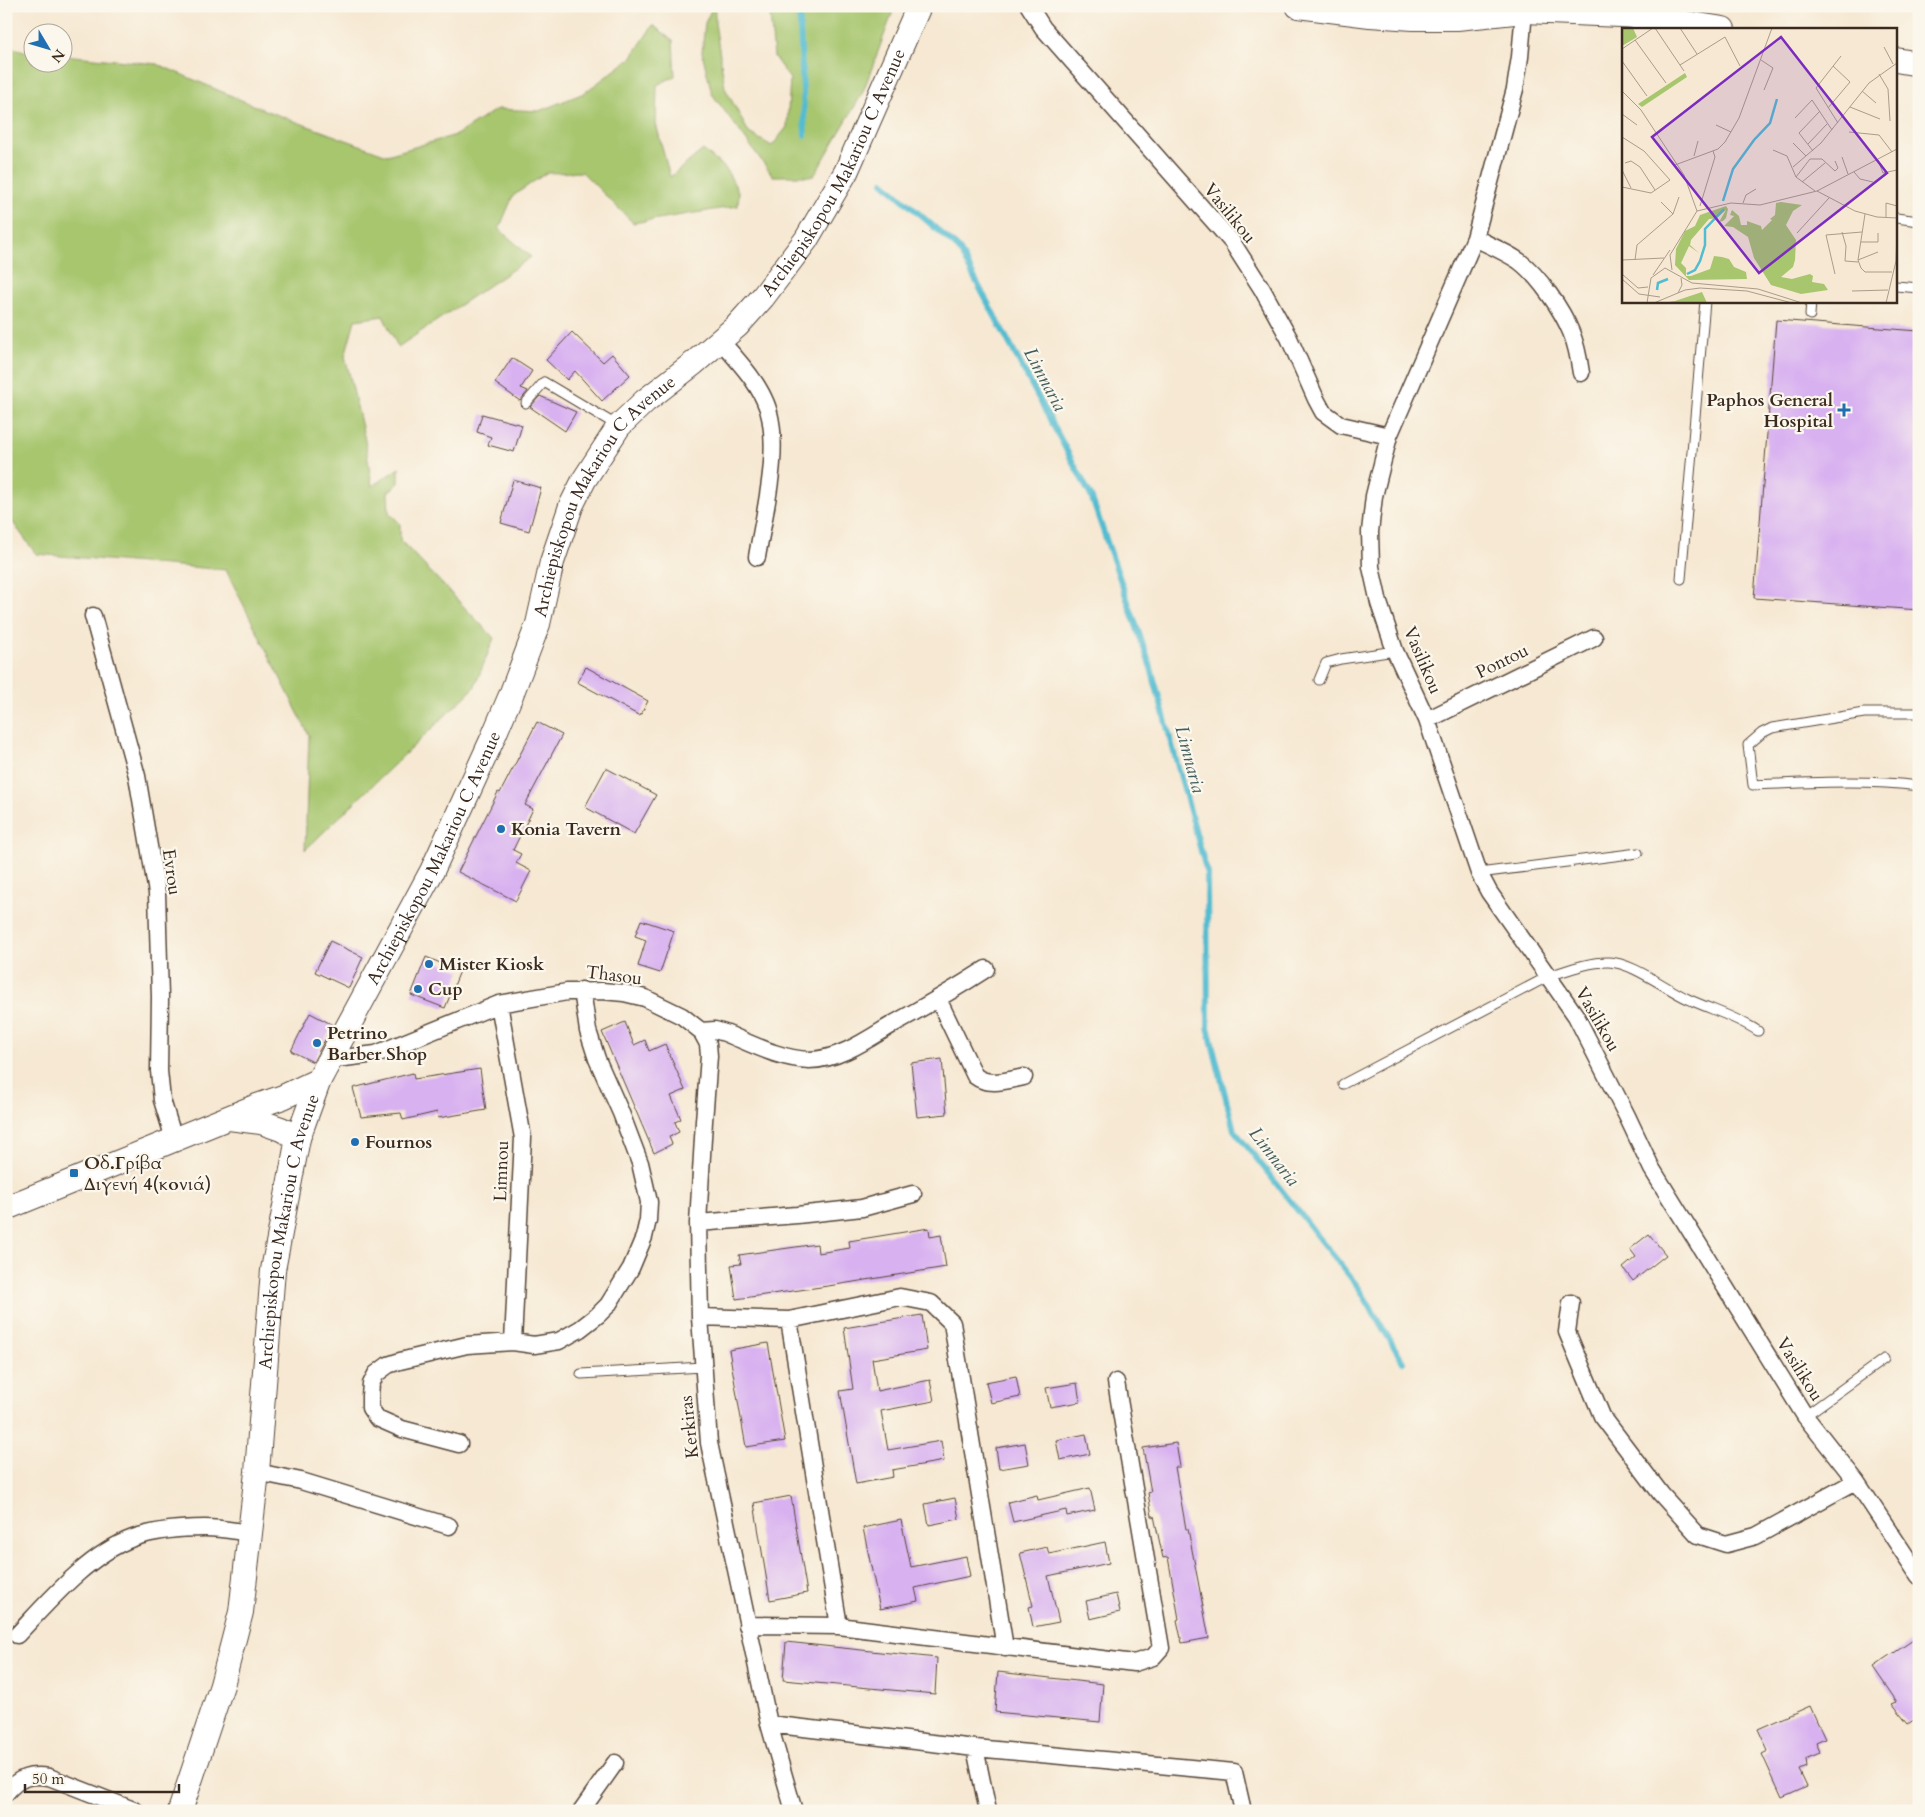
<svg xmlns="http://www.w3.org/2000/svg" width="1925" height="1817" viewBox="0 0 1925 1817" font-family="Cardo,serif">
	<style>
		.green { fill: #a7c66e; stroke: #717846 }
		.lines { fill: none; stroke-linecap: round; stroke-linejoin: round }
		.stream { stroke: #53bcd0; stroke-width: 6 }
		.building { fill: #d8b1f0 }
		.lane-casing { stroke: #574639; stroke-width: 11 }
		.street-casing { stroke: #574639; stroke-width: 19 }
		.secondary-casing { stroke: #574639; stroke-width: 26 }
		.lane { stroke: #fff; stroke-width: 9 }
		.street { stroke: #fff; stroke-width: 16 }
		.secondary { stroke: #fff; stroke-width: 24 }
		.poi-dot { fill: #1f6fb2; stroke: #fbf7ec; stroke-width: 2 }
		.labels { text-anchor: middle; stroke-width: 4.5; stroke-linejoin: round; paint-order: stroke }
		.street-label { font-size: 18px; fill: #3b2a1e; stroke: #fbf7ec }
		.poi-label { font-size: 18px; font-weight: bold; fill: #3b2a1e; stroke: #fbf7ec; text-anchor: start }
		.water-label { font-size: 19px; font-style: italic; fill: #435d5c; stroke: #fbf7ec }
		.inset-river { fill: none; stroke: #53bcd0; stroke-width: 2.5 }
		.inset-road { fill: none; stroke: #ab9c8a; stroke-width: 1 }
		.view { fill: #7b2cbf; fill-opacity: 0.15; stroke: #7b2cbf; stroke-width: 2.5 }
		.inset-edge { fill: none; stroke: #3b2a1e; stroke-width: 2.5 }
	</style>
	<rect width="100%" height="100%" fill="#fbf7ec"/>
	<filter id="ink" filterUnits="userSpaceOnUse"><feTurbulence type="fractalNoise" baseFrequency=".02" numOctaves="2"/><feDisplacementMap in="SourceGraphic" scale="10" xChannelSelector="R" yChannelSelector="G"/><feConvolveMatrix kernelMatrix="1 2 1 2 8 2 1 2 1" color-interpolation-filters="sRGB"/></filter>
	<filter id="wash" filterUnits="userSpaceOnUse"><feTurbulence type="fractalNoise" baseFrequency=".0096" numOctaves="4" result="noise"/><feDisplacementMap in="SourceGraphic" scale="20" xChannelSelector="R" yChannelSelector="G"/><feGaussianBlur stdDeviation="1.12" result="paint"/><feColorMatrix in="noise" values="0 0 0 0 0 0 0 0 0 0 0 0 0 0 0 0 0 1.4 0 .05"/><feComposite in="paint" operator="in"/></filter>
	<g filter="url(#wash)">
		<rect width="100%" height="100%" fill="#f6e8d2"/>
		<path class="green" d="M713 6H715V23L725 88 749 133 772 146 787 127 790 79 774 57 770 14 776 6H895L863 92 814 176H773L712 94 702 52 705 23Z
			M653 25 673 41 675 76 657 85 656 124 670 177 703 150 726 169 739 193 738 206 633 223 582 172 546 173 513 196 499 229 531 257 398 347 383 316 355 320 345 356 365 440 372 486 399 468V483L388 492 389 513 400 523V540L494 638 474 688 305 850 309 735 226 570 36 554 6 513V46L32 53V62H62L63 55 157 64 267 111 387 155 456 135 497 109 539 111 584 93 631 58Z"/>
		<g class="lines">
			<path class="stream" d="M799 6 805 135
				M883 182 959 249 1091 496 1151 668 1207 873 1208 1027 1234 1130 1359 1288 1403 1362"/>
		</g>
		<g id="blocks">
			<path class="building" d="M1776 320 1919 331V610L1754 598Z
				M572 332 603 362 612 354 630 375 602 401 575 371 567 380 546 360Z
				M512 358 532 371 521 388 528 391 520 401 495 383Z
				M540 396 576 412 565 431 530 407Z
				M482 414 522 425 514 452 488 445 491 437 477 432Z
				M513 480 541 488 529 531 501 523Z
				M586 667 648 701 640 716 577 682Z
				M537 722 562 735 525 805 533 809 513 850 521 854 516 863 531 871 516 901 458 872 498 792 500 793Z
				M606 768 656 795 634 834 585 807Z
				M641 920 674 931 660 973 638 966 646 940 635 936Z
				M330 941 363 957 349 988 315 972Z
				M426 957 460 971 445 1008 411 995Z
				M310 1013 333 1025 313 1062 291 1051Z
				M625 1022 634 1045 645 1040 649 1051 665 1044 685 1090 671 1096 681 1119 675 1122 679 1132 669 1137 672 1144 654 1153 602 1032Z
				M942 1059 947 1114 917 1117 911 1063Z
				M480 1069 486 1110 438 1118 437 1112 403 1120 401 1113 361 1117 353 1088 413 1073 414 1079Z
				M929 1228 930 1237 941 1235 946 1267 835 1285 736 1299 731 1265 741 1264 739 1255 817 1244 818 1253 850 1248 849 1241Z
				M1649 1234 1666 1255 1633 1281 1623 1268 1636 1257 1630 1249Z
				M922 1315 927 1350 872 1359 877 1391 930 1380 934 1401 881 1411 888 1450 941 1441 944 1461 892 1470 893 1477 856 1484 840 1391 853 1389 844 1328Z
				M768 1343 785 1441 746 1447 729 1350Z
				M1016 1376 1020 1397 991 1403 986 1382Z
				M1077 1383 1080 1402 1050 1407 1046 1388Z
				M1086 1434 1090 1454 1060 1460 1056 1440Z
				M1025 1443 1029 1464 999 1469 996 1448Z
				M1176 1443 1180 1467H1175L1186 1529H1188L1209 1638 1182 1643 1177 1620 1179 1619 1168 1557 1163 1558 1154 1516H1152L1148 1493 1151 1492 1143 1448Z
				M1090 1488 1095 1510 1067 1516 1066 1510 1013 1522 1008 1502 1037 1495 1038 1500Z
				M791 1496 807 1593 770 1600 754 1503Z
				M955 1498 959 1519 929 1525 925 1504Z
				M901 1520 911 1567 966 1556 970 1576 915 1588 918 1601 880 1609 863 1528Z
				M1105 1542 1109 1563 1048 1576 1059 1622 1033 1627 1029 1607 1033 1606 1020 1553 1047 1547 1049 1554Z
				M1116 1594 1120 1612 1090 1619 1086 1601Z
				M1919 1636V1716L1908 1724 1892 1704 1897 1702 1873 1667Z
				M786 1642 937 1658 935 1694 783 1680Z
				M998 1672 1103 1684 1100 1722 995 1712Z
				M1810 1706 1825 1739 1816 1743 1820 1753 1805 1759 1806 1767 1799 1770 1807 1787 1782 1798 1762 1754 1768 1751 1758 1729Z"/>
		</g>
	</g>
	<g filter="url(#ink)">
		<use href="#blocks" fill-opacity="0" stroke="#574639" stroke-width="1"/>
		<g class="lines">
			<g class="lane-casing">
				<path id="lane" d="M1896 218 1919 221
					M1896 286 1919 288
					M1810 315 1811 301
					M526 403 544 382 618 426
					M1681 579 1705 301
					M1319 680 1326 663 1341 659 1395 651
					M1919 713H1864L1772 728 1762 733 1748 745 1753 785C1808 783 1864 779 1919 786
					M1479 873 1638 853
					M1343 1084 1549 976C1568 970 1587 962 1608 962 1632 962 1666 989 1688 999 1712 1010 1735 1016 1758 1031
					M581 1374 703 1367
					M1805 1416 1884 1359"/>
			</g>
			<g class="street-casing">
				<path id="street" d="M1029 6 1043 28 1232 242 1262 289 1289 338 1316 399 1323 412 1341 425 1389 436
					M1524 11 1520 57 1515 89 1475 238 1389 436 1374 496 1370 532 1371 567 1379 603 1395 651 1427 720 1479 873 1489 892 1576 1016 1627 1116 1652 1169 1805 1416 1856 1481 1919 1576
					M1475 238C1489 245 1506 252 1519 261 1539 276 1562 310 1571 332 1577 346 1579 359 1581 373
					M721 341C736 359 754 377 764 399 784 439 764 514 757 557
					M93 616 137 776 157 893 160 997 159 1071 162 1100 174 1139
					M1427 720 1594 638
					M938 999 975 1076C989 1087 1008 1080 1024 1077
					M499 1004 523 1138 513 1342
					M701 1031 708 1044 709 1056 704 1121 698 1223 700 1317 709 1443 769 1724 794 1811
					M331 1058H344L376 1054 499 1004 567 992 602 991 624 993 645 998 682 1016 701 1031 715 1030 725 1033C752 1044 780 1059 809 1060 839 1060 868 1039 893 1024 924 1007 955 989 986 969
					M698 1223 797 1215 862 1208 913 1194
					M1571 1303 1567 1332 1602 1416 1661 1494 1698 1535 1726 1544 1756 1536 1856 1481
					M700 1317 789 1320 900 1297 931 1303 952 1323 1005 1648
					M789 1320 839 1626
					M459 1444 402 1429 377 1418 370 1408V1396L371 1384 376 1374 388 1365 400 1361 467 1345 513 1342 534 1345 559 1341 580 1329 598 1315 608 1305 631 1268 644 1237 648 1220 649 1202 640 1163 621 1113 597 1059 588 1031 582 990
					M257 1472 301 1481 449 1526
					M747 1625 839 1626 1134 1663 1153 1657 1161 1648 1116 1382
					M17 1635C49 1601 89 1554 133 1538 156 1530 181 1528 205 1528 220 1528 235 1531 250 1533
					M769 1724 975 1748 1234 1772 1243 1811
					M975 1748 988 1811
					M6 1793C19 1777 30 1774 49 1777L136 1811
					M581 1811 615 1763"/>
			</g>
			<g class="secondary-casing">
				<g id="secondary">
					<path d="M1298 6 1370 15 1413 18H1457L1524 11 1621 15 1649 17 1723 29"/>
					<path d="M1896 60 1919 64"/>
					<path d="M229 1118 261 1122 281 1129 298 1138"/>
					<path d="M6 1208 257 1106 283 1097 319 1080"/>
					<path id="s1" d="M180 1811 222 1685 241 1612 257 1472 273 1270 298 1138 319 1080 432 871 491 742 511 695 538 624 552 562 571 506 584 480 619 426 645 401 694 363 737 326 763 297 806 240 846 172 919 6"/>
				</g>
			</g>
			<use href="#lane" class="lane"/>
			<use href="#street" class="street"/>
			<use href="#secondary" class="secondary"/>
		</g>
	</g>
	<g class="poi-dot">
		<path d="M1841.5 402.5h5v5h5v5h-5v5h-5v-5h-5v-5h5z"/>
		<circle cx="501" cy="829" r="5"/>
		<circle cx="429" cy="964" r="5"/>
		<circle cx="418" cy="989" r="5"/>
		<circle cx="317" cy="1043" r="5"/>
		<circle cx="355" cy="1142" r="5"/>
		<rect x="69" y="1168" width="10" height="10" rx="2.5"/>
	</g>
	<g class="labels">
		<g class="street-label">
			<text dy="6" stroke="none"><textPath href="#s1" startOffset="1808">Archiepiskopou Makariou C Avenue</textPath></text>
			<text transform="translate(1230 213) rotate(51)" y="6">Vasilikou</text>
			<text dy="6" stroke="none"><textPath href="#s1" startOffset="1402">Archiepiskopou Makariou C Avenue</textPath></text>
			<text transform="translate(1423 660) rotate(67)" y="6">Vasilikou</text>
			<text transform="translate(1502 661) rotate(-26)" y="6">Pontou</text>
			<text dy="6" stroke="none"><textPath href="#s1" startOffset="998">Archiepiskopou Makariou C Avenue</textPath></text>
			<text transform="translate(172 872) rotate(82)" y="6">Evrou</text>
			<text transform="translate(614 975) rotate(7)" y="6">Thasou</text>
			<text transform="translate(1598 1019) rotate(60)" y="6">Vasilikou</text>
			<text transform="translate(501 1171) rotate(-88)" y="6">Limnou</text>
			<text dy="6" stroke="none"><textPath href="#s1" startOffset="592">Archiepiskopou Makariou C Avenue</textPath></text>
			<text transform="translate(1800 1369) rotate(58)" y="6">Vasilikou</text>
			<text transform="translate(689 1427) rotate(-96)" y="6">Kerkiras</text>
		</g>
		<g class="poi-label">
			<text x="1833" y="406" text-anchor="end">Paphos General<tspan x="1833" dy="21">Hospital</tspan></text>
			<text x="511" y="835">Konia Tavern</text>
			<text x="439" y="970">Mister Kiosk</text>
			<text x="428" y="995">Cup</text>
			<text x="327" y="1039">Petrino<tspan x="327" dy="21">Barber Shop</tspan></text>
			<text x="365" y="1148">Fournos</text>
			<text x="84" y="1169">Οδ.Γρίβα<tspan x="84" dy="21">Διγενή 4(κονιά)</tspan></text>
		</g>
		<g class="water-label">
			<text transform="translate(1046 379) rotate(62)" y="7">Limnaria</text>
			<text transform="translate(1191 759) rotate(75)" y="7">Limnaria</text>
			<text transform="translate(1275 1156) rotate(52)" y="7">Limnaria</text>
		</g>
	</g>
	<g transform="translate(1622 28)">
		<rect width="275" height="275" fill="#f6e8d2"/>
		<path d="M1 0H11L15 9 0 18ZM63 45 65 49 20 79 16 76ZM159 174 180 177 171 183 164 197 174 212 173 232 171 239 159 249 170 251 188 246 191 248 190 254 202 256 206 262 179 266 149 257 132 230 126 209 111 199 102 198 112 188 108 187 110 182 117 188 119 197H125V193L139 198 140 202 150 192 148 191 153 187 154 175ZM104 178 106 181 104 190 101 193 97 194 104 182 95 190 87 191 69 212 68 217 77 225 67 218 59 235 64 240V248H69L88 241 92 228 100 229 107 231 112 239 124 244 125 251 67 252 53 237 54 221 63 203 73 198 78 187ZM80 264 85 275H39L53 273Z" fill="#a7c66e"/>
		<path class="inset-river" d="M101 173 111 141 132 112 148 95 155 71M65 246 73 242 78 233 83 217V201L102 181M35 262 36 255 46 251"/>
		<path class="inset-road" d="M33 0 62 43M58 0 75 26M103 9 118 38M13 12 44 55M262 19 271 36M0 21 31 0M139 32 151 40 142 62M0 33 25 68M58 37 103 9M257 46 266 61 268 93M0 63 19 82 62 147 75 183M240 63 254 75M228 79 258 91M206 80 228 54 211 38M0 86 15 97M173 90 190 72 210 102M216 95 194 60 219 28M94 97 109 104M227 104 257 107 270 124M0 109 22 123 48 152 29 165 0 159M171 115 184 128M186 116 205 96M151 122 165 128 174 149 193 163M191 123 177 105 198 83M72 128 76 113M220 129 226 146M256 132 261 145 275 142M3 135 9 133 18 139 33 162M53 137 96 121 103 114 117 90 150 0M171 139 199 115 247 55 275 35M0 142 9 160M232 144 238 151 251 154M174 149 188 131H200L213 143 216 140 213 133M180 154 203 135M195 163 233 183 255 189 275 190M39 174 51 186M121 175 124 167 134 161M78 178 93 129 91 123M243 186 236 232 239 240 243 244H270M264 189V175L275 178M220 204 224 218 223 233 236 234M175 205 207 170M239 214H256V205M0 232 42 230M13 232 15 217 51 186 57 169M236 232 256 224M50 242 48 227 75 183 109 175 138 177 195 163 275 121M0 246 16 260 26 259M213 246 204 207 240 204M31 247 48 222M0 251 17 266 38 269M230 263 266 262M56 265 60 257 59 250M25 275 29 250 43 240 70 255 136 261 180 275M32 275 63 262 78 260 125 263 170 275M264 275 274 233 275 201"/>
		<path class="view" d="M159 9 265 145 137 245 30 109Z"/>
		<rect width="275" height="275" class="inset-edge"/>
	</g>
	<rect width="1925" height="1817" fill="none" stroke="#fbf7ec" stroke-width="25"/>
	<g transform="translate(48 48) rotate(128)"><circle r="24" fill="#fbf7ec" stroke="#aea59a"/>
	<path d="M0-4L9 19L0 12L-9 19Z" fill="#1f6fb2"/>
	<text y="-8" font-size="14" font-weight="bold" text-anchor="middle" fill="#3b2a1e">N</text>
	</g>
	<path d="M25 1784v8h154v-8" fill="none" stroke="#3b2a1e" stroke-width="2.5"/>
	<text x="32" y="1784" font-size="15" fill="#3b2a1e" stroke="#fbf7ec" stroke-width="4" paint-order="stroke">50 m</text>
</svg>
